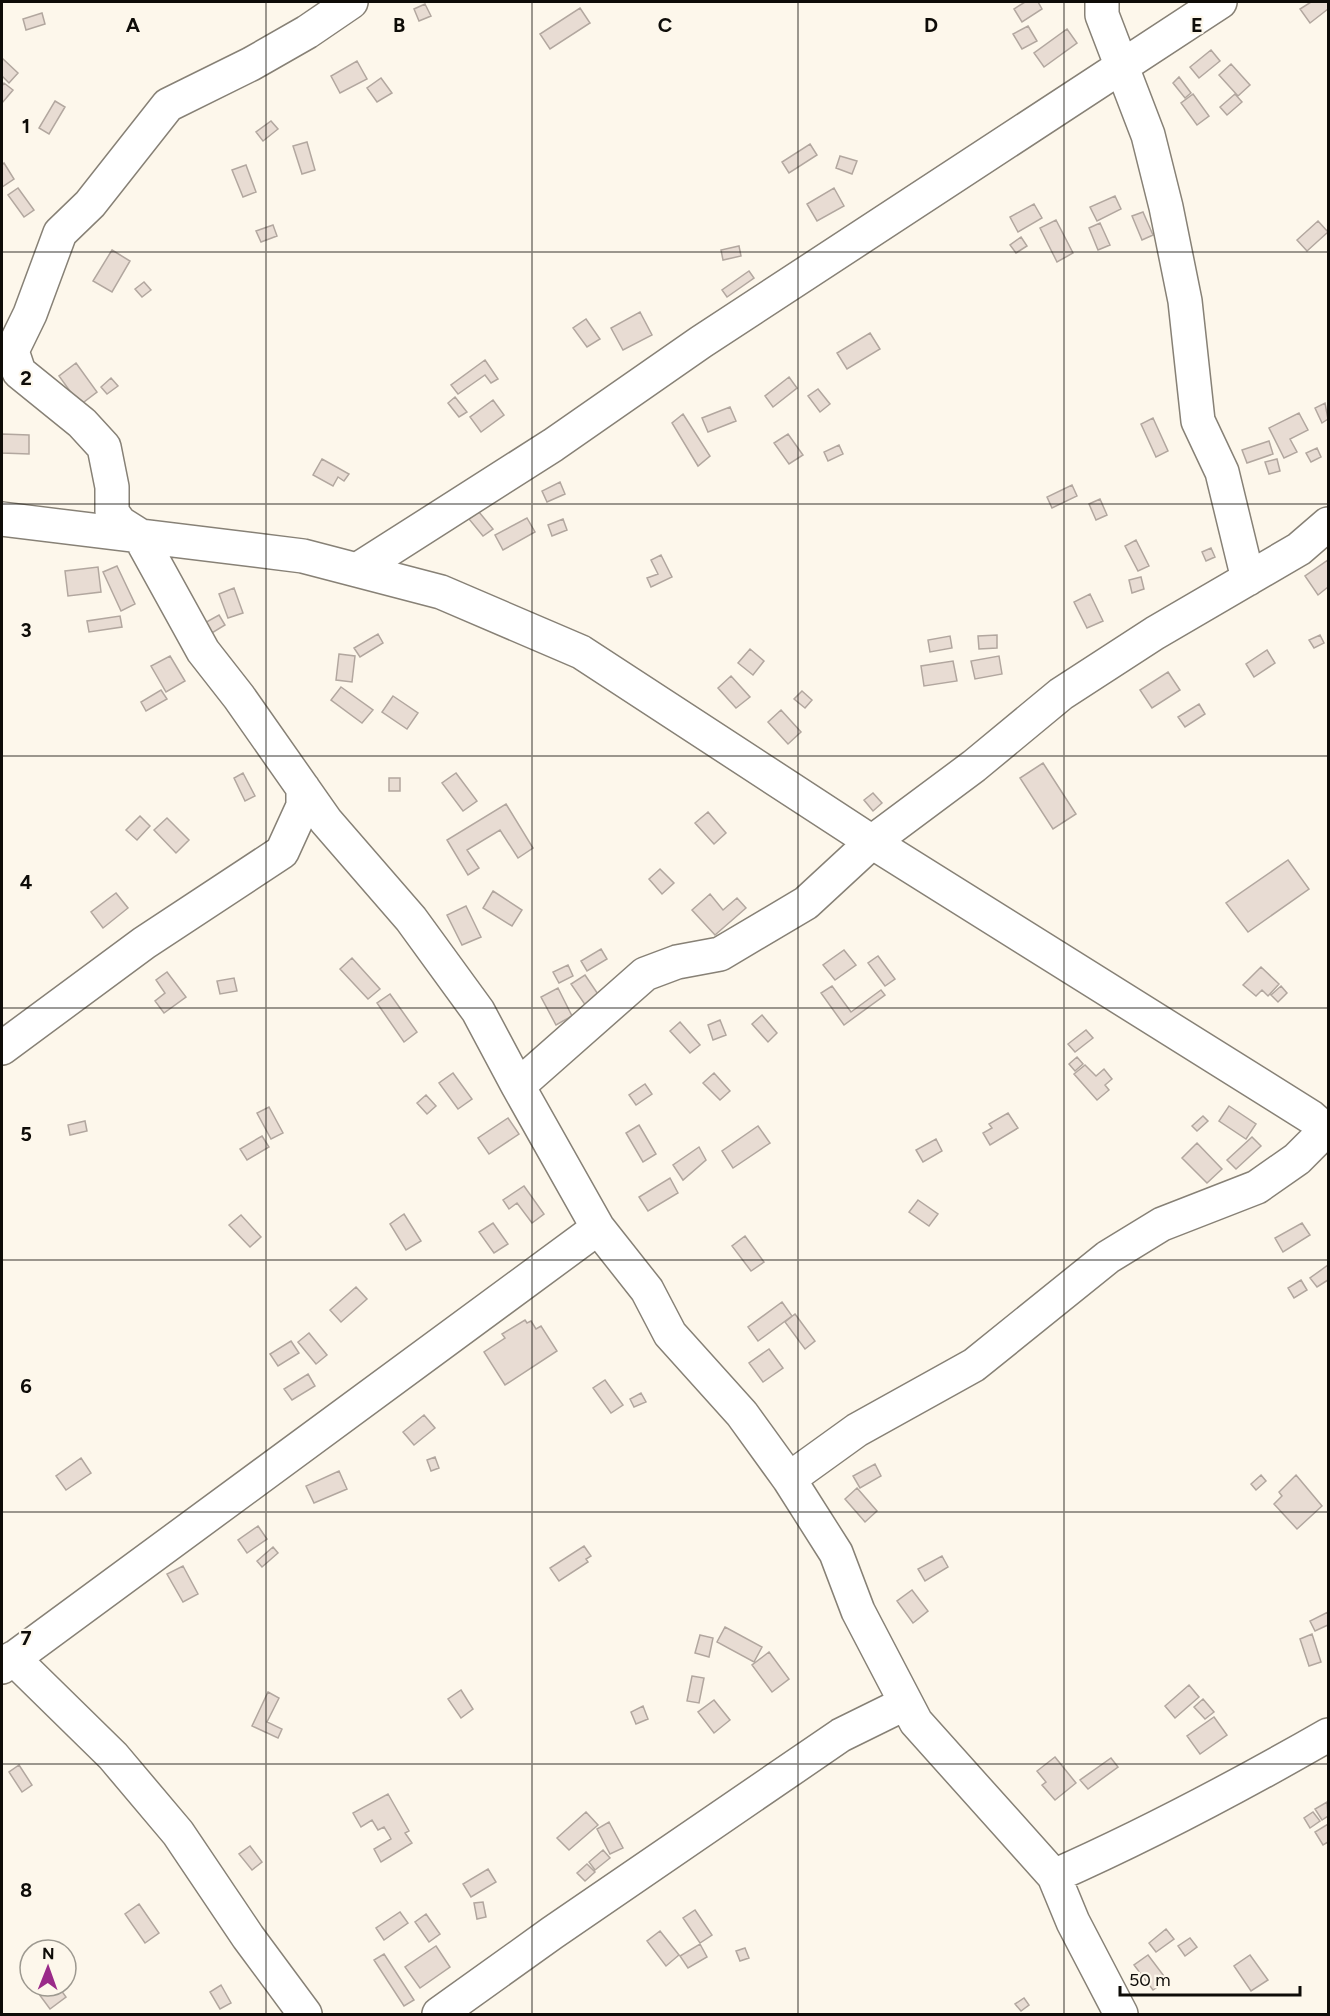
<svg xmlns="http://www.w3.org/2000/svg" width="1330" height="2016" viewBox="0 0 1330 2016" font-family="Figtree,sans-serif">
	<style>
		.building { fill: #e8dcd3; stroke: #b2a79f; stroke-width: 1.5 }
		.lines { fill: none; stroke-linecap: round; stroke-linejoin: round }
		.minor-casing { stroke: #878176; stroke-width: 36 }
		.minor { stroke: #fff; stroke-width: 33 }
		.grid { fill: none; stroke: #0e0c08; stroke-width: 1.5; stroke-opacity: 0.55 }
		.grid-label { font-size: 20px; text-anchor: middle; font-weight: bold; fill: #0e0c08; stroke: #fdf7eb; stroke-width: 4.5; stroke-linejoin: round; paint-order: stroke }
	</style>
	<rect width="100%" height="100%" fill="#fdf7eb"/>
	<path class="building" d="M1025 2H1038L1042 9 1022 22 1014 9Z
		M1311 2H1328V9L1310 23 1300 9Z
		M425 4 431 16 419 21 414 9Z
		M580 8 590 23 550 49 540 34Z
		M42 13 45 24 26 30 23 19Z
		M1028 26 1037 41 1022 49 1013 34Z
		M1067 29 1077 43 1044 67 1034 53Z
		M1211 50 1220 61 1199 78 1190 67Z
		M2 58 18 73 9 83 2 76Z
		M357 61 367 79 340 93 331 76Z
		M1231 64 1250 85 1238 96 1219 75Z
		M1179 77 1191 93 1185 98 1173 83Z
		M381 78 392 93 377 102 367 88Z
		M4 83 13 90 2 103V86Z
		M1193 94 1209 116 1197 125 1181 103Z
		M1235 94 1242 102 1227 115 1220 107Z
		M55 101 65 107 49 134 39 128Z
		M271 121 278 129 263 141 256 132Z
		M307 142 315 170 302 174 293 146Z
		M810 144 817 155 789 173 782 162Z
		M840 156 857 161 852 174 836 168Z
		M4 163 14 179 2 187V165Z
		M246 165 256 192 243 197 232 170Z
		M18 188 34 210 24 217 8 195Z
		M834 188 844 206 817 221 807 204Z
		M1115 196 1121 209 1097 221 1090 207Z
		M1034 204 1042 218 1018 232 1010 217Z
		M1143 212 1153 235 1142 240 1132 216Z
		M1056 220 1073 253 1057 262 1040 228Z
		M1318 221 1328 232 1307 251 1297 240Z
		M1100 223 1110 245 1098 250 1089 228Z
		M273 225 277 236 261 242 256 231Z
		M1021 237 1027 246 1016 253 1010 245Z
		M739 246 741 256 723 260 721 250Z
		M112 250 130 261 112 292 93 281Z
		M749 271 754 278 727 297 722 290Z
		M144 282 151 290 142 297 135 289Z
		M640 312 652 335 623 350 611 328Z
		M586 319 600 339 587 347 573 328Z
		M870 333 880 349 847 369 837 353Z
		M485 360 498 379 491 383 485 375 458 394 451 385Z
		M76 363 97 392 80 405 59 376Z
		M789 377 797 388 773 407 765 396Z
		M111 378 118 386 107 394 101 387Z
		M818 389 830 404 820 412 808 396Z
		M455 397 467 412 459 417 448 403Z
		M493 400 504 415 481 432 470 417Z
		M1325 403 1328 419 1322 423 1315 408Z
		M730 407 736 421 708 432 702 418Z
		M1299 413 1308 430 1290 439 1297 452 1284 458 1269 428Z
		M683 414 710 456 698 466 672 423Z
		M1153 418 1168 451 1156 457 1141 424Z
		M2 434 29 435V454L2 453Z
		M788 434 803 455 789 464 774 443Z
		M1269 441 1273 454 1247 463 1242 450Z
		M839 445 843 454 828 461 824 452Z
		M1317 448 1321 457 1311 462 1306 453Z
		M322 459 349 474 344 481 338 477 333 486 313 475Z
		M1277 459 1280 471 1269 474 1265 462Z
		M560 482 565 494 547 502 542 491Z
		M1072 485 1077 496 1052 508 1047 497Z
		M1100 499 1107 515 1096 520 1089 504Z
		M479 512 493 529 483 536 469 519Z
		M527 518 535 532 503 550 495 535Z
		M563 519 567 530 552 536 548 525Z
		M1136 540 1149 566 1138 571 1125 546Z
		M1211 548 1215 557 1206 561 1202 552Z
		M661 555 672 577 651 587 647 578 658 574 651 560Z
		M1328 560V587L1318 595 1305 576Z
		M117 566 135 604 121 611 103 572Z
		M98 567 101 592 68 596 65 571Z
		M1141 577 1144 589 1132 593 1129 580Z
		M234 588 243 613 228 618 219 594Z
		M1090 594 1103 621 1087 628 1074 602Z
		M219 615 225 625 207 636 201 625Z
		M120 616 122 627 89 632 87 621Z
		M378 634 383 643 360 657 354 648Z
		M997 635V648L979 649 978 636Z
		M1320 635 1324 643 1314 648 1309 640Z
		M950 636 952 648 930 652 928 640Z
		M750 649 764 661 753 675 738 663Z
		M1267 650 1275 663 1254 677 1246 664Z
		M339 654 355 656 352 682 336 680Z
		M170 656 185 681 166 692 151 666Z
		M999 656 1002 674 975 679 971 661Z
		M953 661 957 681 924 686 921 666Z
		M1168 672 1180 690 1152 708 1140 690Z
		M731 676 750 697 736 708 718 688Z
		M341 687 373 710 362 723 331 700Z
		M161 690 167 699 146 711 141 702Z
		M802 691 812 700 805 708 794 699Z
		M393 696 418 713 407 729 382 712Z
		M1199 704 1205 714 1185 727 1178 717Z
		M781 710 801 732 788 744 768 722Z
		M1043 763 1076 814 1053 829 1020 778Z
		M243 773 255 796 245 801 234 778Z
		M456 773 477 801 463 811 442 783Z
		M389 778H400V791H389Z
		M873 793 882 803 873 811 864 800Z
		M506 804 533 848 518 858 500 830 467 850 479 868 468 875 447 840Z
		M708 812 726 833 714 844 695 823Z
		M140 816 150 826 137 840 126 830Z
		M167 818 189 840 176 853 154 830Z
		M1288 860 1309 889 1248 932 1226 903Z
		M660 869 674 883 662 894 649 879Z
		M493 891 522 910 512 926 483 908Z
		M116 893 128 908 103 928 91 912Z
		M710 894 723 910 737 898 746 908 715 935 692 910Z
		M466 906 481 937 462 945 447 915Z
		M601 949 607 959 587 971 581 961Z
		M844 950 856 965 835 980 823 965Z
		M878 956 895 979 885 986 868 963Z
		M352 958 380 989 368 999 340 969Z
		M568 965 573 976 559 983 553 972Z
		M1261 967 1279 984 1268 996 1262 990 1256 996 1243 985Z
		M167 972 186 997 164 1013 155 1001 165 993 156 980Z
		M585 975 602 1000 588 1009 571 984Z
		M234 978 237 991 220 994 217 981Z
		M832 986 851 1012 881 990 885 995 844 1025 821 993Z
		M1281 986 1287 993 1278 1002 1271 995Z
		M558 988 572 1016 556 1025 541 997Z
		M390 994 417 1032 404 1042 377 1003Z
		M762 1015 777 1033 768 1042 752 1024Z
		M720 1020 726 1035 713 1040 708 1025Z
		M680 1022 700 1045 690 1053 670 1031Z
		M1086 1030 1093 1038 1075 1052 1068 1044Z
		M1077 1057 1083 1064 1075 1071 1069 1064Z
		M1085 1065 1096 1076 1104 1069 1112 1079 1105 1085 1109 1090 1097 1100 1074 1074Z
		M453 1073 472 1099 458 1109 439 1083Z
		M714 1073 730 1091 720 1100 703 1083Z
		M645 1084 652 1094 636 1105 629 1095Z
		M426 1095 436 1106 427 1114 417 1103Z
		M1229 1106 1256 1124 1246 1139 1219 1121Z
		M269 1107 283 1133 271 1139 257 1113Z
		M1008 1113 1018 1128 990 1145 983 1133 992 1128 989 1124Z
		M1203 1116 1208 1121 1197 1131 1192 1126Z
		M508 1118 519 1134 489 1154 478 1138Z
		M85 1121 87 1131 70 1135 68 1125Z
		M639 1125 656 1154 643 1162 626 1133Z
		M758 1126 770 1143 733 1168 722 1151Z
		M262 1136 269 1147 247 1160 240 1149Z
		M1252 1137 1261 1146 1236 1169 1227 1160Z
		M936 1139 942 1151 923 1162 916 1150Z
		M1197 1143 1222 1169 1207 1183 1182 1158Z
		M699 1147 706 1160 683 1180 673 1165Z
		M670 1178 678 1193 648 1211 639 1197Z
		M524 1186 544 1214 532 1223 517 1203 509 1209 503 1200Z
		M918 1200 938 1214 929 1226 909 1212Z
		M404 1214 421 1241 406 1250 390 1224Z
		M241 1215 261 1237 250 1247 229 1225Z
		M493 1223 508 1244 494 1253 479 1232Z
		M1302 1223 1310 1235 1283 1252 1275 1238Z
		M745 1236 764 1262 751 1271 732 1246Z
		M1328 1265V1280L1317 1287 1310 1278Z
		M1301 1280 1307 1290 1294 1298 1288 1288Z
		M356 1287 367 1299 341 1322 330 1310Z
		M782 1302 792 1316 758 1341 748 1327Z
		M795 1314 815 1341 805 1349 785 1322Z
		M525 1320 527 1323 531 1321 536 1329 541 1326 557 1351 505 1385 484 1352 505 1338 502 1334Z
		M309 1333 327 1355 316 1364 298 1342Z
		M291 1341 299 1353 278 1366 270 1354Z
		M769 1349 783 1368 763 1382 749 1363Z
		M308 1374 315 1386 292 1400 284 1389Z
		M605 1380 623 1405 611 1413 593 1388Z
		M641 1393 646 1402 634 1407 630 1399Z
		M424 1415 435 1428 414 1445 403 1432Z
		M435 1457 439 1468 431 1471 427 1460Z
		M81 1458 91 1473 66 1490 56 1476Z
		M875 1464 881 1476 860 1488 853 1476Z
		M339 1471 347 1489 314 1503 306 1486Z
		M1261 1475 1266 1481 1256 1490 1251 1484Z
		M1296 1475 1322 1506 1297 1529 1274 1504 1282 1496 1279 1492Z
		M857 1488 877 1511 865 1522 845 1499Z
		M258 1526 267 1539 247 1553 238 1540Z
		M584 1546 591 1556 586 1559 588 1562 559 1581 550 1568Z
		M273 1547 278 1553 262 1567 257 1561Z
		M942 1556 948 1567 925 1581 918 1569Z
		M183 1566 198 1594 183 1602 167 1574Z
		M912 1590 928 1611 913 1623 897 1601Z
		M1328 1612V1625L1315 1631 1310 1621Z
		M725 1627 762 1647 754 1662 717 1642Z
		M1312 1634 1321 1662 1309 1666 1300 1639Z
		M700 1635 713 1638 709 1657 695 1653Z
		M769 1652 789 1679 772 1692 752 1665Z
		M692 1676 704 1678 699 1703 687 1701Z
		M1189 1685 1199 1697 1175 1718 1165 1706Z
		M461 1690 473 1709 461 1718 448 1699Z
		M268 1692 279 1698 267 1722 282 1729 278 1738 252 1726Z
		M1203 1699 1214 1712 1205 1719 1194 1707Z
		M714 1700 730 1720 714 1733 698 1712Z
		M643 1706 648 1719 636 1724 631 1712Z
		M1214 1717 1227 1735 1200 1754 1187 1736Z
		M1055 1757 1076 1783 1055 1800 1042 1785 1046 1782 1037 1771Z
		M1111 1758 1118 1767 1088 1789 1080 1780Z
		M19 1765 32 1785 22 1792 9 1772Z
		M388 1794 409 1831 405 1833 412 1843 381 1862 374 1849 391 1839 389 1835 384 1827 378 1830 372 1820 361 1827 353 1813Z
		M1327 1802 1328 1816 1322 1820 1315 1809Z
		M586 1812 598 1825 569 1850 557 1838Z
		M1313 1812 1320 1821 1310 1828 1304 1818Z
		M609 1822 623 1848 610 1854 597 1829Z
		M1328 1824V1842L1323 1845 1315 1832Z
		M250 1846 262 1862 252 1870 239 1854Z
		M603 1850 610 1858 595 1870 589 1862Z
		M587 1864 595 1872 585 1881 577 1873Z
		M488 1869 496 1882 471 1897 463 1884Z
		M483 1902 486 1917 477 1919 474 1903Z
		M139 1904 159 1933 145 1943 125 1914Z
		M695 1910 712 1935 700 1943 683 1918Z
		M400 1912 408 1923 384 1940 376 1928Z
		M426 1914 440 1934 429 1942 415 1922Z
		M1166 1929 1174 1939 1156 1952 1149 1943Z
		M660 1931 679 1955 666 1966 647 1941Z
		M1190 1938 1197 1947 1185 1956 1178 1946Z
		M700 1944 707 1957 688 1968 680 1956Z
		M436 1946 450 1967 420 1988 405 1967Z
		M745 1948 749 1958 740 1961 736 1951Z
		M384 1954 414 2000 404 2006 374 1960Z
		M1148 1955 1167 1980 1153 1990 1134 1965Z
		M1250 1955 1268 1980 1251 1991 1234 1966Z
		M221 1985 231 2003 220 2009 210 1992Z
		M33 1986H58L66 1997 50 2009Z
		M1024 1998 1029 2005 1021 2011 1015 2004Z"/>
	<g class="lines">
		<g class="minor-casing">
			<path id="minor" d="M351 2 307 32 251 64 168 105 90 204 60 233 30 314 12 351 19 372 82 423 104 447 112 487V512L120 523 139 535 203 651 239 697 326 821 411 919 478 1011 518 1086
				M1102 2V15L1148 135 1166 207 1185 301 1198 421 1222 472 1248 579
				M2 519 303 556 441 592 581 652 872 842 1311 1117 1328 1132
				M357 570 553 445 701 342 1220 2
				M2 1048 144 943 282 852 303 806V788
				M598 1228 647 1290 670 1334 742 1414 789 1479 836 1553 858 1611 916 1722 1054 1876 1073 1922 1121 2014
				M789 1479 857 1430 974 1365 1108 1257 1162 1224 1257 1187 1297 1159 1326 1130
				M13 1658 113 1756 178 1833 248 1937 305 2014
				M2 1667 598 1228 518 1086 645 974 677 962 720 954 806 903 872 842 974 766 1061 694 1155 633 1299 549 1328 524
				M1054 1876C1149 1834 1239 1786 1328 1735
				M439 2014 552 1933 841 1735 906 1703"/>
		</g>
		<use href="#minor" class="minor"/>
	</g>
	<path class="grid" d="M266 2V2014M532 2V2014M798 2V2014M1064 2V2014M2 252H1328M2 504H1328M2 756H1328M2 1008H1328M2 1260H1328M2 1512H1328M2 1764H1328"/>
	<g class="grid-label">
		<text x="133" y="32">A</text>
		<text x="399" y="32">B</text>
		<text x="665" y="32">C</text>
		<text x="931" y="32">D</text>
		<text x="1197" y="32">E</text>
		<text x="26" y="133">1</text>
		<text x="26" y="385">2</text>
		<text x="26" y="637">3</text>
		<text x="26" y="889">4</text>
		<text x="26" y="1141">5</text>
		<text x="26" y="1393">6</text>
		<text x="26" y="1645">7</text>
		<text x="26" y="1897">8</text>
	</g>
	<rect width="1330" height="2016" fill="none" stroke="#0e0c08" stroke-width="6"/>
	<g transform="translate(48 1968) rotate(1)"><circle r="28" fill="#fdf7eb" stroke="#9d9990" stroke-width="1.5"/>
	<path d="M0-4.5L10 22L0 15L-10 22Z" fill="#9a2a89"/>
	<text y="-9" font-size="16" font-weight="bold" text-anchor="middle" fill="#0e0c08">N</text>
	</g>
	<path d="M1120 1986v9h180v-9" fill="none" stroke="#0e0c08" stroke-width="3"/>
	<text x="1129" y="1986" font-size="18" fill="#0e0c08" stroke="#fdf7eb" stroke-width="4.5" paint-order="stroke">50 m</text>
</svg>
